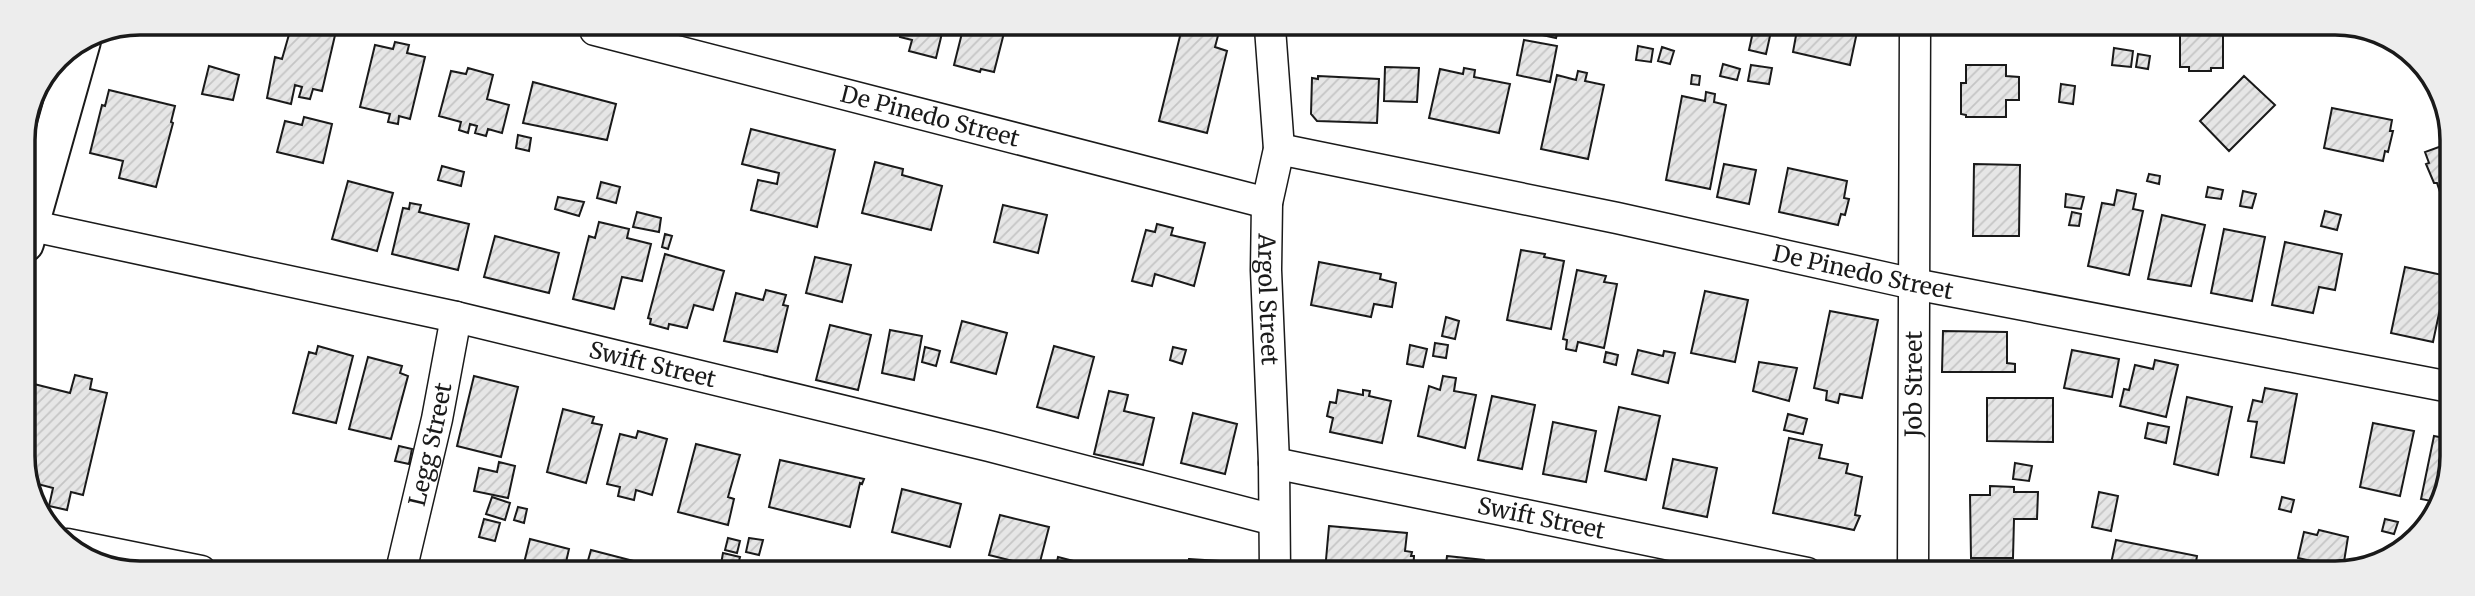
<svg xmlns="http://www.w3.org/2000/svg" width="2475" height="596" viewBox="0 0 2475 596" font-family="Merriweather,serif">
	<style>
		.building { fill: url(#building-hatch); stroke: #1a1a1a; stroke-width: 2 }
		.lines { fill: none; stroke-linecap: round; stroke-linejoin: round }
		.minor-casing { stroke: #1a1a1a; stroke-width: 33 }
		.secondary-casing { stroke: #1a1a1a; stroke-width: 42 }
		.minor { stroke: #fff; stroke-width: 30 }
		.secondary { stroke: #fff; stroke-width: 38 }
		.labels { text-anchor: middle; stroke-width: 5; stroke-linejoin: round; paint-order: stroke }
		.street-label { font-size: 23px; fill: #1a1a1a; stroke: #fff }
		.rim { fill: none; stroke: #1a1a1a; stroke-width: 3.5 }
	</style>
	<defs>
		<pattern id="building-hatch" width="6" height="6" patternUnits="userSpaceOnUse" patternTransform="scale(1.75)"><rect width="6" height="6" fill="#e6e6e6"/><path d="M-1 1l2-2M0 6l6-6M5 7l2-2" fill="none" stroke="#c5c5c5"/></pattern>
	</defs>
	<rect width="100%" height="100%" fill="#fff"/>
	<path class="building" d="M2180 25H2223V68H2211V71H2189V67H2180Z
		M1852 26 1851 31 1857 32 1850 65 1793 52 1797 30 1783 28Z
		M1520 27H1559L1556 38 1519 30Z
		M1754 27H1772L1766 54 1749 50Z
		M1182 28H1220L1215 47 1227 51 1207 133 1159 121Z
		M902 29H943L936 58 909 51 912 40 900 37Z
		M963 29H1005L994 72 981 69 980 72 954 65Z
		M290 31H336L322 91 313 89 310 99 299 97 302 87 295 85 291 104 267 98 275 57 282 59Z
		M1524 40 1557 46 1550 82 1517 75Z
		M395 42 409 45 407 53 425 57 410 119 399 116 398 124 388 122 390 114 360 107 375 45 393 49Z
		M1638 46 1653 49 1651 62 1636 60Z
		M1662 47 1674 51 1670 64 1658 61Z
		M2114 48 2133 51 2131 67 2112 65Z
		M2138 54 2150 56 2148 69 2136 67Z
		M1723 64 1740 69 1737 80 1720 76Z
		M1751 65 1772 68 1769 84 1748 81Z
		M1966 65H2006V76L2019 77V100H2006V117H1966V115L1961 114V83H1966Z
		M209 66 239 75 233 100 202 94Z
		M1385 67 1419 68 1417 102 1384 101Z
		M468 68 493 75 487 99 509 105 502 133 488 129 486 136 475 133 477 126 470 124 468 133 459 130 461 122 439 116 451 71 466 74Z
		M1464 68 1475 70 1474 77 1510 84 1499 133 1429 118 1440 69 1463 74Z
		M1578 71 1587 73 1585 81 1604 85 1588 159 1541 149 1557 75 1576 80Z
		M1692 75 1700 76 1699 85 1691 84Z
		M1318 76 1379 79 1377 123 1317 121 1311 114 1312 78 1318 79Z
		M2244 76 2275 105 2229 151 2200 121Z
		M533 82 616 104 607 140 523 123Z
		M2061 84 2075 86 2073 104 2059 102Z
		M109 90 175 106 171 122 173 123 156 187 119 178 123 161 90 153 102 105 105 106Z
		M1706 92 1715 94 1714 102 1726 105 1710 189 1666 180 1682 96 1705 101Z
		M2332 108 2392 120 2390 131H2393L2388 152 2385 151 2383 161 2324 148Z
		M304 117 332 124 323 163 277 152 285 121 302 125Z
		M751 129 835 150 817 227 751 210 758 180 777 184 779 173 742 164Z
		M518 135 531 138 529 151 516 148Z
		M2450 143V188L2440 192 2437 183H2434L2426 164 2429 163 2425 152Z
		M875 162 903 169 902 175 942 186 931 230 862 213Z
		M1724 164 1756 170 1749 204 1717 197Z
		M1974 164 2020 165 2019 236H1973Z
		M442 166 464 172 461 186 438 180Z
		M1788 168 1847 181 1844 198 1849 199 1845 215 1841 214 1838 225 1779 212Z
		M2149 174 2160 176 2159 184 2147 181Z
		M348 181 393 193 377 251 332 239Z
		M601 182 620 187 616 203 597 198Z
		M2208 187 2223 190 2221 199 2206 197Z
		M2117 190 2136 194 2133 209 2143 211 2129 275 2088 266 2102 203 2114 205Z
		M2243 191 2256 194 2252 208 2240 206Z
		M2066 194 2084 197 2081 209 2065 207Z
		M558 197 584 202 579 216 555 209Z
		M410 203 421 205 419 212 469 224 458 270 392 254 403 208 409 209Z
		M1003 205 1047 215 1038 253 994 242Z
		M2325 211 2341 215 2337 230 2321 226Z
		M637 212 661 218 659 232 633 227Z
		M2072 212 2081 214 2079 226 2069 225Z
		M2162 215 2205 225 2191 286 2148 279Z
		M599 222 629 229 627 238 651 244 642 281 622 277 614 309 573 299 589 236 595 238Z
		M1157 224 1173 228 1171 235 1205 243 1194 286 1155 274 1152 286 1132 281 1146 230 1155 232Z
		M2224 229 2265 237 2252 301 2211 293Z
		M665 234 672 236 668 249 662 247Z
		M495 236 559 253 549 293 484 277Z
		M2285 242 2342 254 2335 290 2319 287 2313 313 2272 305Z
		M1521 250 1545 254 1544 257 1564 261 1551 329 1507 320Z
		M665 254 724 271 713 310 694 305 687 328 669 324 668 329 650 324 651 319 648 318Z
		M815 257 851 265 842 302 806 293Z
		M1319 262 1381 274 1380 279 1396 283 1392 307 1374 304 1371 317 1311 305Z
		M2405 267 2447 276 2433 342 2391 333Z
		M1577 270 1606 276 1604 282 1617 284 1604 348 1578 342 1576 351 1566 349 1567 340 1563 339Z
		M766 290 786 295 783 305 788 306 777 352 724 341 736 293 763 300Z
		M1705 291 1748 300 1735 362 1691 353Z
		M1830 311 1878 320 1862 398 1840 394 1838 403 1826 400 1827 391 1814 388Z
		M1446 317 1459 321 1455 339 1442 336Z
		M962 321 1007 333 996 374 951 362Z
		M830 325 871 335 858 390 816 380Z
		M890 330 922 336 914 380 882 373Z
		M1943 331 2007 332V363L2015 364V372H1942Z
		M1435 343 1448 345 1446 358 1433 356Z
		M1410 345 1427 349 1423 367 1407 364Z
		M318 346 353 356 336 423 293 413 309 352 316 354Z
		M1054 346 1094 357 1078 418 1037 407Z
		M925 347 940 351 936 366 922 362Z
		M1173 347 1186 350 1182 364 1170 360Z
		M1638 350 1663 356 1664 351 1675 353 1668 383 1632 374Z
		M2072 350 2119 359 2112 397 2064 388Z
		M1606 352 1618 355 1616 365 1604 362Z
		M368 357 402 366 400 373 408 376 391 439 349 429Z
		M2155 360 2178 365 2166 417 2120 406 2124 389 2129 390 2135 365 2153 369Z
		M1759 362 1797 368 1789 401 1753 391Z
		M75 375 92 379 90 389 107 393 83 495 71 492 67 510 49 506 53 488 26 481 25 479V389L26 382 70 393Z
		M474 376 518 387 501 457 457 446Z
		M1443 376 1456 378 1454 391 1476 395 1465 448 1418 436 1429 386 1440 390Z
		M2265 388 2297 394 2284 463 2251 457 2257 422 2248 421 2253 400 2262 402Z
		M1338 390 1363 395V390L1370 391 1369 396 1391 401 1382 443 1330 432 1333 418 1327 416 1330 402 1336 403Z
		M1109 391 1128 395 1124 411 1154 418 1143 465 1094 454Z
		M1492 396 1535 405 1522 469 1478 460Z
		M2187 397 2232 407 2218 475 2174 464Z
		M1987 398H2053V442L1987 441Z
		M1619 407 1660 416 1646 480 1605 471Z
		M563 409 594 417 592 423 602 425 586 483 547 472Z
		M1193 413 1237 424 1225 474 1181 463Z
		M1788 414 1807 419 1803 434 1784 430Z
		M1553 422 1596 431 1586 482 1543 474Z
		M2148 423 2169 427 2166 443 2145 438Z
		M2373 423 2414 431 2400 496 2360 487Z
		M638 431 667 439 652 495 636 490 634 500 618 496 620 487 607 484 620 434 636 438Z
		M2434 436 2450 439V478L2436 502 2421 499Z
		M1789 438 1822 445 1819 458 1848 464 1846 473 1862 477 1855 515 1860 516 1854 530 1773 513Z
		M696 444 740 455 728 497 734 499 728 525 678 512Z
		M399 446 412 449 409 464 395 461Z
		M1673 459 1717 468 1707 517 1663 508Z
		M780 460 864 479 862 484 860 483 850 527 769 507Z
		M499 462 515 466 508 498 474 491 479 468 497 472Z
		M2015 463 2032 466 2029 481 2013 479Z
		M1990 486 2014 487V492H2038L2037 519H2014L2013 558H1971L1970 495H1990Z
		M902 489 961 504 950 547 892 532Z
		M2099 492 2118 496 2111 531 2092 527Z
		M492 497 510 503 505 520 486 514Z
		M2282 497 2294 500 2291 512 2279 509Z
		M518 507 527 509 524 523 514 520Z
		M1000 515 1049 527 1040 562 1056 566 1058 557 1089 565 1087 572H1014L1017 562 989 555Z
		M484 519 500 523 495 541 479 537Z
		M2385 519 2398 522 2394 534 2382 531Z
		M1329 526 1407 533 1405 551 1412 552 1411 556H1414L1413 572 1325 571Z
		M2319 530 2348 537 2343 568 2298 558 2304 532 2317 535Z
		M728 538 740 541 737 553 725 550Z
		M749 538 763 540 759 555 746 552Z
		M530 539 569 549 564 571H522Z
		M2116 540 2197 556 2194 573H2109Z
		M591 550 649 565 647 572 585 571Z
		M723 553 740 557 737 568 721 564Z
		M1447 556 1484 560 1483 572H1445Z
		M1189 559 1235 562 1234 572H1188Z"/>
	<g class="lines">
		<g class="minor-casing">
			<g id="minor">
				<path id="s1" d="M1270 28 1279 149 1267 203 1266 270 1274 463 1275 572"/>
				<path id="s2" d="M595 30 1267 203"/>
				<path id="s3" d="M1279 149 1617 218 1914 284 2450 387"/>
				<path id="s4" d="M28 225 456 317 989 446 1274 520"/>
				<path id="s5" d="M1274 463 1807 573"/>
				<path d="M67 544 201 571"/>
				<path id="s6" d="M401 571 437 419 456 317"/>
				<path id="s7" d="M1913 573 1915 26"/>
			</g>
		</g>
		<g class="secondary-casing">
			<path id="secondary" d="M24 243 81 41"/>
		</g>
		<use href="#minor" class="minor"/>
		<use href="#secondary" class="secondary"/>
	</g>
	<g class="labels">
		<g class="street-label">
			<text dy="8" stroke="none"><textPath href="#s2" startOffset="346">De Pinedo Street</textPath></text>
			<text dy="8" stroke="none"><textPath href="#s3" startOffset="597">De Pinedo Street</textPath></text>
			<text dy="8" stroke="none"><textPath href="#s1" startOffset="273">Argol Street</textPath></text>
			<text dy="8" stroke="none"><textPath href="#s4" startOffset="640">Swift Street</textPath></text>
			<text dy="8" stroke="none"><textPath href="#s7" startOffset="189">Job Street</textPath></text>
			<text dy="8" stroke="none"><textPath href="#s6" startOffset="130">Legg Street</textPath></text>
			<text dy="8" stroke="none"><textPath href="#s5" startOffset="273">Swift Street</textPath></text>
		</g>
	</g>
	<path d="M0 0H2475V596H0ZM140 35H2335A105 105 0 0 1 2440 140V456A105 105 0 0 1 2335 561H140A105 105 0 0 1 35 456V140A105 105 0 0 1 140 35Z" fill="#ededed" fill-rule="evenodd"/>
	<path class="rim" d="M140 35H2335A105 105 0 0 1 2440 140V456A105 105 0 0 1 2335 561H140A105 105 0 0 1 35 456V140A105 105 0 0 1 140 35Z"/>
</svg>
